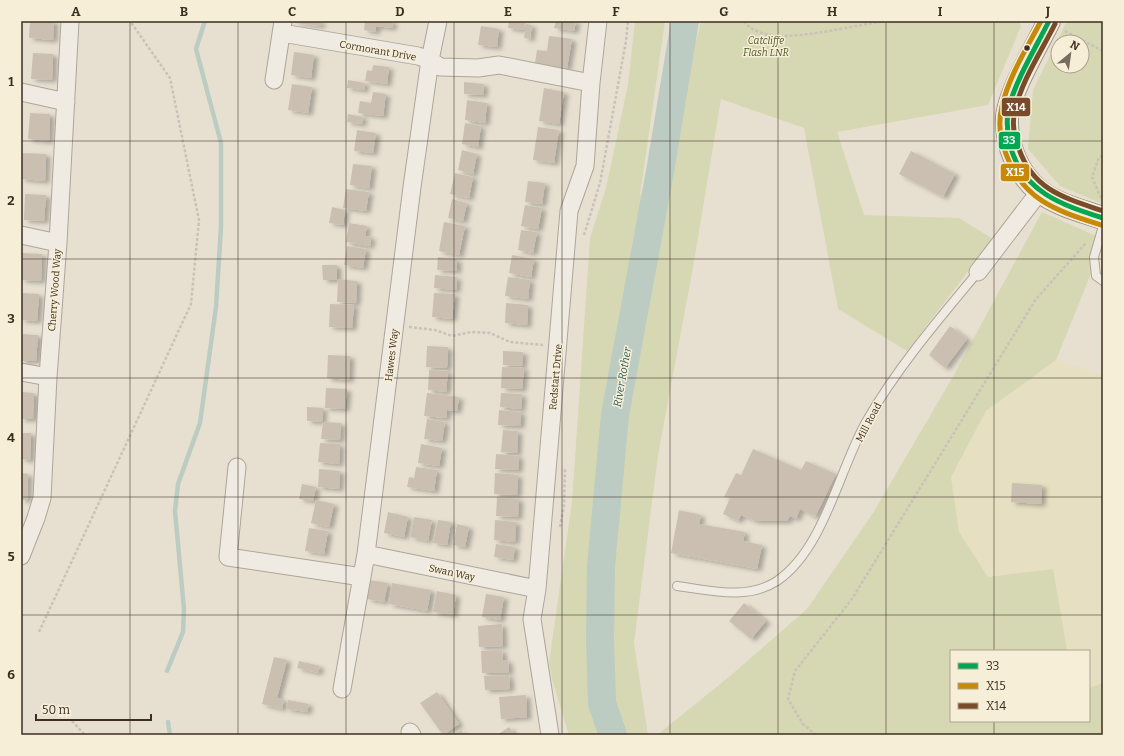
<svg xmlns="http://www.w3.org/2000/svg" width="1124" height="756" viewBox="0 0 1124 756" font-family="Bitter,serif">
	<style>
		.farmland { fill: #e6dfc2 }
		.green { fill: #d6d7b3; fill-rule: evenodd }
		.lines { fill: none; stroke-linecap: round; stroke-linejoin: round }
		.stream { stroke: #bcccc2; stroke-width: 4.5 }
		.river { stroke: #bcccc2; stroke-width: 28 }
		.building { fill: #cbbfb2; filter: url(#shadow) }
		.lane-casing { stroke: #ada599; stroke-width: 10 }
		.street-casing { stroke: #ada599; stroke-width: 19 }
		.secondary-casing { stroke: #9c958a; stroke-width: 24 }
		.path { stroke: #c8c2b9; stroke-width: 2.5; stroke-dasharray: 3 2; stroke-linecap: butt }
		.lane { stroke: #efebe3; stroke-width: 8 }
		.street { stroke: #efebe3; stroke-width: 17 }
		.secondary { stroke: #efebe3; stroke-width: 22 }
		.bus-1-casing { stroke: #f7eed8; stroke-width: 8 }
		.bus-2-casing { stroke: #f7eed8; stroke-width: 8 }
		.bus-3-casing { stroke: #f7eed8; stroke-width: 8 }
		.bus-1 { stroke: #00a651; stroke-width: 5 }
		.bus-2 { stroke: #c88808; stroke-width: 5 }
		.bus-3 { stroke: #7a4b2a; stroke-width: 5 }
		.grid { fill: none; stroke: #3d2e20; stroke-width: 1; stroke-opacity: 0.55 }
		.bus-dot { fill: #3d2e20; stroke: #f7eed8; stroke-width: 1.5 }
		.labels { text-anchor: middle; stroke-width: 3; stroke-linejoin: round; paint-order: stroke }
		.park-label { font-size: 10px; font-style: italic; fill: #4d5a26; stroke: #f7eed8 }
		.street-label { font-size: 10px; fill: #3d2e20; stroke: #f7eed8 }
		.water-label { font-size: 11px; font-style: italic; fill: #2f5d5a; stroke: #f7eed8 }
		.line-badge { stroke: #f7eed8; stroke-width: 1.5 }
		.badge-label { font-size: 11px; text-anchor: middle; font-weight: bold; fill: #fff }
		.neatline { fill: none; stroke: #3d2e20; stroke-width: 1.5 }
		.grid-label { font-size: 13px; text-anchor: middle; font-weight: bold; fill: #3d2e20 }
	</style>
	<defs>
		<filter id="shadow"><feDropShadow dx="4.5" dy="2.5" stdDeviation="2" flood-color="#0004"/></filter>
	</defs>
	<rect width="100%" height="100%" fill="#e7e0d1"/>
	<path class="farmland" d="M1056 360 1103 375V683L1089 688V651H1067L1052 569 988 577 959 532 951 477 986 411Z"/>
	<path class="green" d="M635 21H665L640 195 668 198 692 58 701 21H1019L1021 26 988 105 837 132 864 215 959 218 993 239 907 351 838 309 804 128 721 99 694 262 658 455 634 643 648 735H569L552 679 549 663 572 502 590 238 606 188 628 85Z
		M1067 21H1103V204L1060 186 1028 149 1033 90ZM1058 42H1082V66H1058Z
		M1042 212 1103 239V244L1056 360 986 411 951 477 959 532 988 577 1053 569 1067 651H951V721H1089V688L1103 683V735H657L730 676 807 609 873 513 951 380Z"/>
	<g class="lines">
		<path class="stream" d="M167 671 183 632 184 609 175 511 178 484 200 423 216 307 221 227V143L196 49 205 21
			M168 722 170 735"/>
		<path class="river" d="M613 735 602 703 600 639 601 566 615 415 661 166 685 21"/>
	</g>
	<path class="building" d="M30 21H54L53 40 29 38Z
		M295 21H321V26L295 23Z
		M365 21H393L392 28 376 26V32L364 30Z
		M509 21 525 23 524 30 508 28Z
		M556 21H576L574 31 554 28Z
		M526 24 532 25 530 39 524 38Z
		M481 26 499 29 497 47 478 45Z
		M549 36 572 39 567 68 535 63 537 50 547 51Z
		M294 52 314 55 311 78 291 75Z
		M33 53 53 54 52 80 31 79Z
		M373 65 389 67 387 84 365 81 367 70 372 71Z
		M348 80 365 83 364 90 347 88Z
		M464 82 484 84 483 95 464 94Z
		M292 84 312 87 308 113 288 110Z
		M544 88 564 92 559 124 539 121Z
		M373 92 386 94 383 116 358 113 360 101 371 103Z
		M467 100 487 103 485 123 465 120Z
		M30 113 50 114 49 141 28 139Z
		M348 114 363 117 362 124 347 122Z
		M465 123 481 126 478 147 462 144Z
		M538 127 559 130 554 163 533 160Z
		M357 130 376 133 373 153 354 151Z
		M462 150 477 154 473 174 458 170Z
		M911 151 955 174 943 197 899 174Z
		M22 153 46 154 45 181 21 179Z
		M353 164 372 166 369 188 350 185Z
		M455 173 473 177 469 198 450 194Z
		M528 181 545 183 542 204 525 202Z
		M346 189 369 192 366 211 343 208Z
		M25 194 46 195 44 221 24 220Z
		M452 199 467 203 463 221 448 218Z
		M525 205 542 208 538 229 521 226Z
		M332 207 345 210 343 225 329 223Z
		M444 222 465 226 459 255 439 251Z
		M349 223 367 226 365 236 371 237 370 246 346 242Z
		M521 230 537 232 533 253 518 250Z
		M347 246 366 249 363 268 344 265Z
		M22 253 42 254 41 281 21 280Z
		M512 255 534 259 531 277 509 273Z
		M438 257 457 259V271L437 270Z
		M322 265H337V280H323Z
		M435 275 457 277 456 290 434 288Z
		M508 277 530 280 528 299 505 296Z
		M338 279 357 281 356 303 337 302Z
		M21 293 39 294 37 321 21 320Z
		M434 293 455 294 452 319 432 317Z
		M506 303 528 305 527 325 505 323Z
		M330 304 354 305 352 328 329 327Z
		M950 326 967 339 945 368 929 355Z
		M21 334 38 335 36 361H21Z
		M427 346 448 347 447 368 426 367Z
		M503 351 523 352 522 366 503 365Z
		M328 355 350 356 349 380 327 378Z
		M502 367 524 368 522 389 501 388Z
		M429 370 448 371 446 392 428 390Z
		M326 388 347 389 345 409 325 408Z
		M21 392 34 393 33 419H21Z
		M427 393 459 397 457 411 447 410 446 418 424 416Z
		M501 393 522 394 521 409 500 407Z
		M307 407 323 408 322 422 307 421Z
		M499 410 521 412 520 426 498 425Z
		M427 419 445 422 442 441 424 439Z
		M323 422 341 423 340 440 321 439Z
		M503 430 518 431 517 453 501 452Z
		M21 433H31L30 460 21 459Z
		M320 443 340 444 339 464 318 462Z
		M421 444 442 448 439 466 418 463Z
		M753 449 801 470 806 461 836 474 815 517 800 509 796 519 790 516 787 521H755L741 515 738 521 723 514 730 498 724 497 736 473 741 475Z
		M496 454 519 456 518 470 495 469Z
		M416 467 437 470 434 491 407 487 409 477 414 478Z
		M319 469 340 471 339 489 318 487Z
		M21 473 28 474 27 500H21Z
		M495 473 518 475 517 495 494 494Z
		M1012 483 1042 485 1041 504 1011 502Z
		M302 484 316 487 313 501 299 499Z
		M497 497 519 499 518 517 496 516Z
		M316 500 334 504 329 527 311 523Z
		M679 510 701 515 699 524 745 532 743 541 762 545 757 569 671 553Z
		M388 512 408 517 404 537 384 533Z
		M414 517 432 520 428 541 410 537Z
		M438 520 451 522 447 545 433 543Z
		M495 520 516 522 515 542 494 540Z
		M457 524 469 527 465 547 453 545Z
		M309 528 328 531 324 554 305 551Z
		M496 544 515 547 513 560 494 557Z
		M370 580 388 583 384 602 367 599Z
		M392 583 431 590 427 611 389 604Z
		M437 591 456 595 453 615 433 612Z
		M486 594 504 597 500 620 482 617Z
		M744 603 766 621 751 639 729 621Z
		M502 624 503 646 479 647 478 626Z
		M502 650 503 661 508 660 509 672 482 673 481 651Z
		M274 657 287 660 277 698 284 700 282 709 262 704Z
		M299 661 320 666 318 673 297 668Z
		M509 675 510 689 485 690 484 676Z
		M437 692 459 724 443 735 420 703Z
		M526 695 527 717 501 719 499 697Z
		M288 700 309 704 307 712 286 709Z
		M509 727 514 734 513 735H497Z
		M461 730 464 735H452Z"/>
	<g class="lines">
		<g class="lane-casing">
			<path id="lane" d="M1103 226 1094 257 1096 276 1103 281
				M677 586C710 590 746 601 777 581 824 549 839 470 866 422 897 368 938 320 978 272"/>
		</g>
		<g class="street-casing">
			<path id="street" d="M282 33 418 56 430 60 440 67 478 68 499 65 591 83
				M274 80 283 21
				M21 92 66 102
				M21 235 58 243
				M978 272 1040 191
				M21 372 48 377
				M237 467 228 557 362 577
				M366 554 537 589
				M21 556 36 518 42 498 48 377 58 243 70 21
				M342 689 366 554 412 187 430 60 438 21
				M410 732 412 735
				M550 735 532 619 537 589 569 211 585 166 591 83 598 21"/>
		</g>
		<g class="secondary-casing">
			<path id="secondary" d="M1049 21C1038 44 1008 94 1007 118 1006 145 1018 174 1039 191 1057 205 1082 211 1103 218"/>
		</g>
		<path class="path" d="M744 21C751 32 771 37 784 36 817 35 852 26 885 21
			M1065 31 1103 51
			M1101 198 1092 177 1099 157 1103 156
			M584 235 600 183 626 41 628 21
			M409 327 435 330 452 336 471 332 490 333 510 342 543 345
			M560 527 564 505 565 468
			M39 632 191 304 199 220 170 78 130 21
			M72 721 85 735
			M816 735 803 724 788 699 795 671 852 599 1036 299 1086 243"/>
		<use href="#lane" class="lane"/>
		<use href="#street" class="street"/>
		<use href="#secondary" class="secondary"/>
		<g class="bus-1-casing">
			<path id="bus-1" d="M1049 21C1035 49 1018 76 1009 106 1006 119 1007 132 1010 145 1022 192 1062 205 1103 218"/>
		</g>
		<g class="bus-2-casing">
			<path id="bus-2" d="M1041 21C1027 48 1009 76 1002 106 998 122 1000 139 1006 154 1023 201 1058 211 1101 225"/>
		</g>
		<g class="bus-3-casing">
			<path id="bus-3" d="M1055 24C1041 52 1022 80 1015 110 1012 122 1014 137 1019 149 1033 190 1065 198 1103 211"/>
		</g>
		<use href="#bus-1" class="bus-1"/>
		<use href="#bus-2" class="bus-2"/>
		<use href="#bus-3" class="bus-3"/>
	</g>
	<path class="grid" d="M130 21V735M238 21V735M346 21V735M454 21V735M562 21V735M670 21V735M778 21V735M886 21V735M994 21V651M21 141H1103M21 259H1103M21 378H1103M21 497H1103M21 615H1103M994 721V735"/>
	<circle class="bus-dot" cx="1027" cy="48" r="3.5"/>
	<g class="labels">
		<g class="park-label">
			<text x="766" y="44">Catcliffe<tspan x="766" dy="12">Flash LNR</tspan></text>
		</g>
		<g class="street-label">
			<text transform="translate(378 50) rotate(10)" y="4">Cormorant Drive</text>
			<text transform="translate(54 290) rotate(-86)" y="4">Cherry Wood Way</text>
			<text transform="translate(391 355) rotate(-83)" y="4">Hawes Way</text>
			<text transform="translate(555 377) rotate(-85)" y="4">Redstart Drive</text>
			<text transform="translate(868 422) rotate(-62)" y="4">Mill Road</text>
			<text transform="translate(452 572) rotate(12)" y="4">Swan Way</text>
		</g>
		<g class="water-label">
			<text transform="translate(622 377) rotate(-80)" y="4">River Rother</text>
		</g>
	</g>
	<g class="line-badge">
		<rect x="1001" y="97" width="30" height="20" rx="4" fill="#7a4b2a"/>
		<rect x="998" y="131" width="23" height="19" rx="4" fill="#00a651"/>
		<rect x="1000" y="163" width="30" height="19" rx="4" fill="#c88808"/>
	</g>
	<g class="badge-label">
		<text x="1016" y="111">X14</text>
		<text x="1009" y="144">33</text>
		<text x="1015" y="176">X15</text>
	</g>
	<rect width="1124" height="756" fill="none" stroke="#f7eed8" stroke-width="44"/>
	<rect x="950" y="650" width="140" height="72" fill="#f7eed8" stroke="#ada18e"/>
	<rect x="958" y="663" width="20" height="6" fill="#00a651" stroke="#ada18e"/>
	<text x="986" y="670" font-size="12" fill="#3d2e20">33</text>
	<rect x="958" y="683" width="20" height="6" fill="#c88808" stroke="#ada18e"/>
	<text x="986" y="690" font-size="12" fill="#3d2e20">X15</text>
	<rect x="958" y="703" width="20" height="6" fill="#7a4b2a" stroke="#ada18e"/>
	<text x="986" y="710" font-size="12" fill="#3d2e20">X14</text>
	<g transform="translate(1070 54) rotate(29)"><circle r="19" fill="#f7eed8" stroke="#ada18e"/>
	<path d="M0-3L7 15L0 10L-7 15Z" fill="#786c5e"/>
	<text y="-6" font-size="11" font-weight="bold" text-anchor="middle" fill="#3d2e20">N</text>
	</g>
	<path d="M36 714v6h115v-6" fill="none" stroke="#3d2e20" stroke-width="2"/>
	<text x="42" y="714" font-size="12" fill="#3d2e20" stroke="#f7eed8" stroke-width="3" paint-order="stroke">50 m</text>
	<rect x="22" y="22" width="1080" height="712" class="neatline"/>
	<g class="grid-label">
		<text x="76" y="16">A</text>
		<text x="184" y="16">B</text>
		<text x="292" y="16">C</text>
		<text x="400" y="16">D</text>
		<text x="508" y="16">E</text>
		<text x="616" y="16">F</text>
		<text x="724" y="16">G</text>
		<text x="832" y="16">H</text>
		<text x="940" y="16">I</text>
		<text x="1048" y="16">J</text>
		<text x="11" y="86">1</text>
		<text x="11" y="205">2</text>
		<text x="11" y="323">3</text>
		<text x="11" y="442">4</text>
		<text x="11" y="561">5</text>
		<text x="11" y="679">6</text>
	</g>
</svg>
